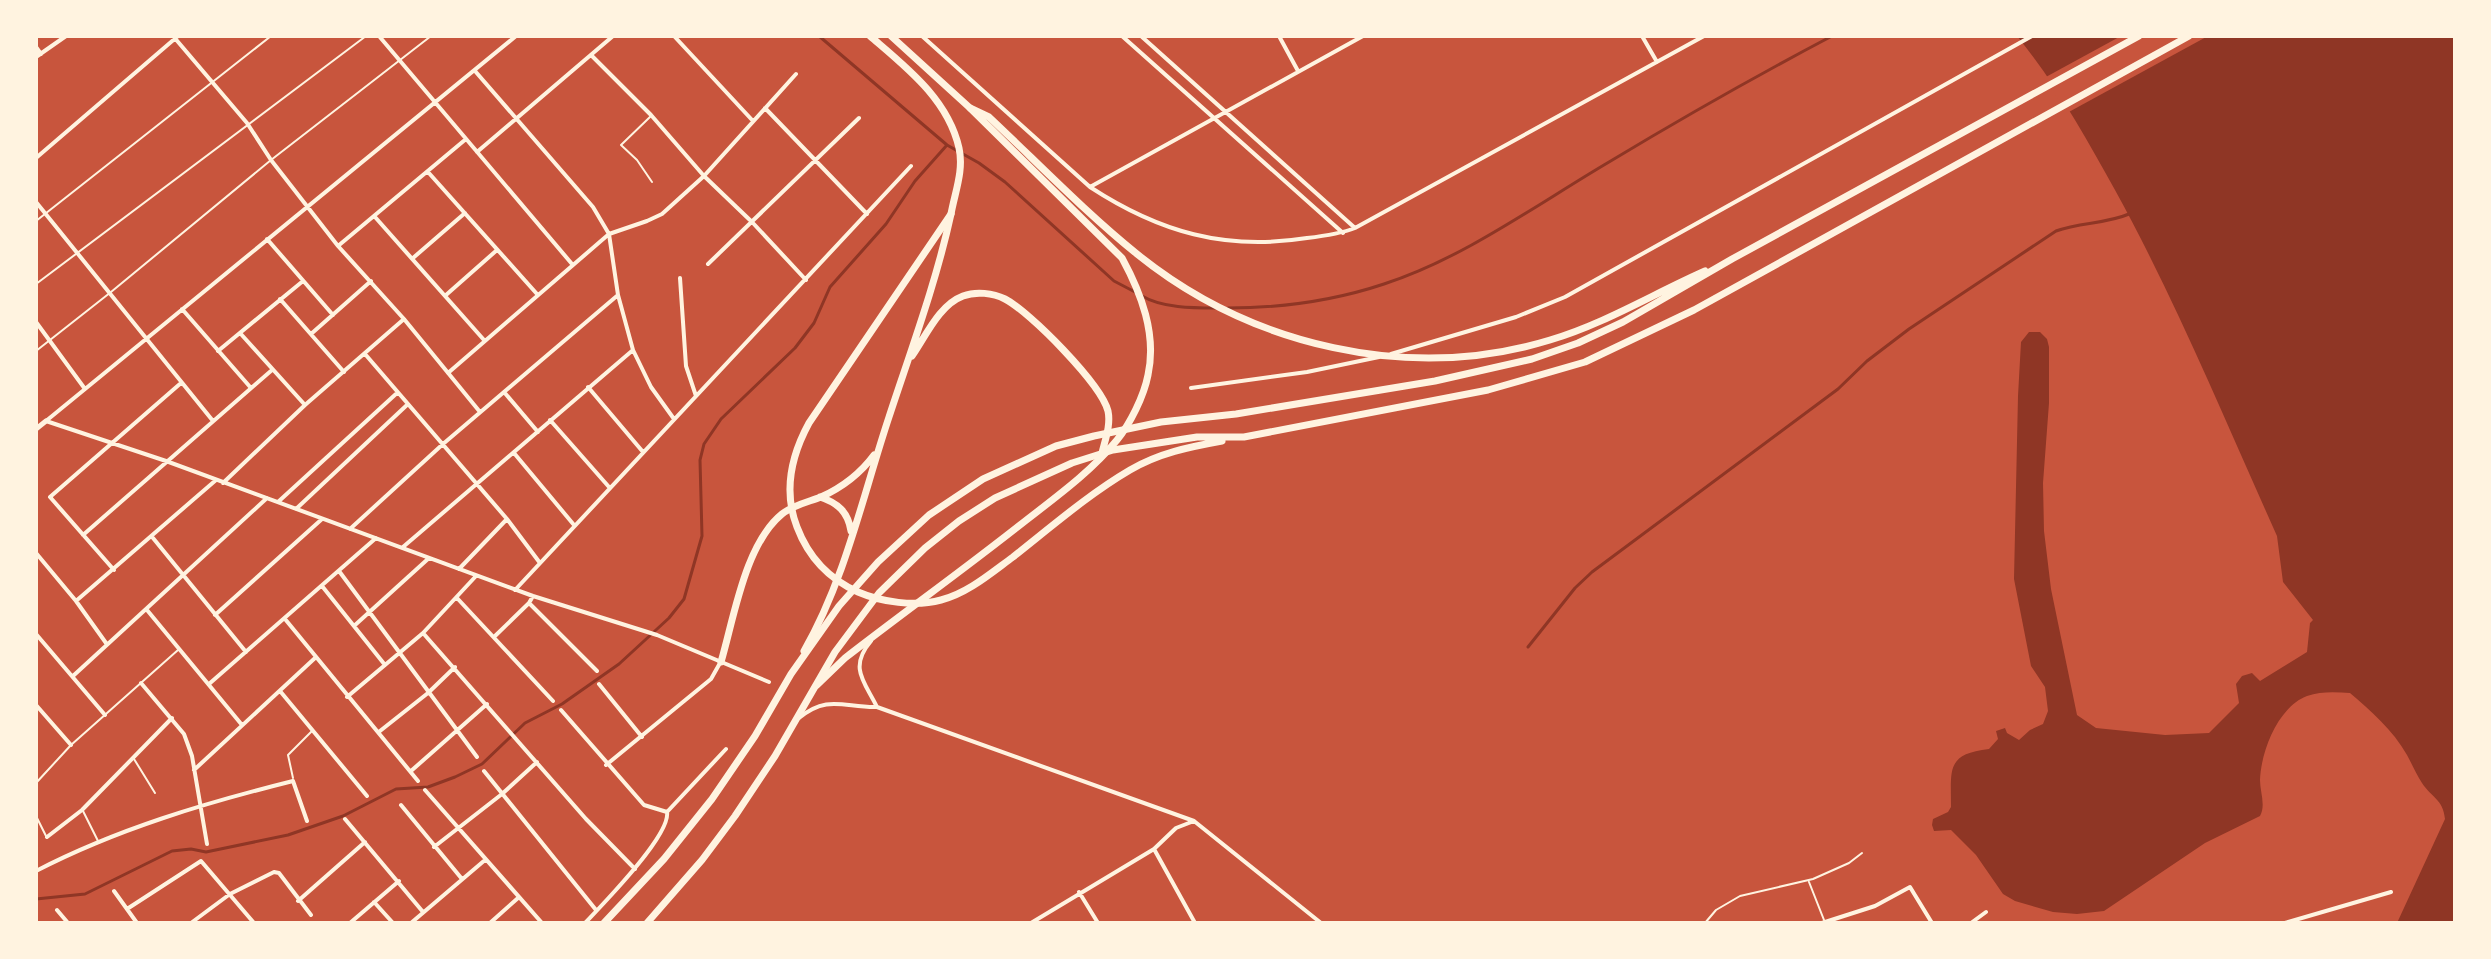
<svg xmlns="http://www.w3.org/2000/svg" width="2491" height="959" viewBox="0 0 2491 959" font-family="'Playfair Display',serif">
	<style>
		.water { fill: #8f3625 }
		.pier { fill: #c8553d }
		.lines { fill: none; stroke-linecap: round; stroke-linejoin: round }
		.stream { stroke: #8f3625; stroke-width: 3 }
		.service { stroke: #fff3e0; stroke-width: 2 }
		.minor { stroke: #fff3e0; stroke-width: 4 }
		.tertiary { stroke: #fff3e0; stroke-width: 5 }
		.primary { stroke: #fff3e0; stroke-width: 7 }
		.trunk { stroke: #fff3e0; stroke-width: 7 }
	</style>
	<rect width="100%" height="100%" fill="#c8553d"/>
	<path class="water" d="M2017 36H2455V923H2397L2445 819C2443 799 2432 798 2422 783 2416 774 2412 764 2407 755 2393 730 2371 711 2350 693 2336 692 2321 691 2307 696 2278 707 2261 751 2260 780 2260 792 2266 805 2260 816L2205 843 2104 911 2077 914 2053 912 2015 901 2003 894 1976 855 1951 830 1934 831 1932 825 1933 819 1948 812 1951 807C1951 769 1946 754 1989 749L1998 739 1996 731 2005 728 2007 733 2019 740 2030 730 2043 724 2048 711 2045 687 2031 666 2014 579 2018 396 2021 342 2029 332H2040L2047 339 2049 347V403L2043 483 2044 531 2051 589 2077 715 2096 728 2165 735 2209 733 2239 703 2236 684 2242 676 2252 673 2260 681 2307 652 2310 623 2313 620 2283 582 2277 536C2225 420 2176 301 2115 190 2085 136 2056 84 2017 36Z"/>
	<path class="pier" d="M2121 36H2208L2067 113 2044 78Z"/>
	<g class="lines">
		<path class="stream" d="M819 36 947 145 979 163 1005 182 1114 281 1135 292
			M1142 296C1162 308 1193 308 1216 308
			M1228 308C1281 308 1333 301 1384 284 1464 258 1536 205 1609 162 1682 118 1756 76 1832 36
			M1528 647 1575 588 1592 572 1838 389 1867 361 1909 329 2056 231C2080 222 2106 224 2129 214
			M36 899 85 894 172 851 191 849 206 852 288 835 343 816 396 789 428 787 455 777 482 764 525 723 562 704 619 664 669 618 684 599 702 536 700 460 704 444 721 419 795 348 814 323 830 287 886 224 915 181 947 145"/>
		<path class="service" d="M651 116 621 145 637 160 652 182
			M36 221 271 36
			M36 284 366 36
			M36 351 111 292 271 160 431 36
			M134 759 155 793
			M293 778 288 755 312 731
			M36 783 71 745 178 650
			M83 811 98 841
			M36 816 46 836
			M1809 882 1824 920
			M1705 923 1716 910 1740 896 1813 879 1849 863 1862 853"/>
		<path class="minor" d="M173 36 247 123 271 160 338 246 404 319 480 412
			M379 36 572 264
			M674 36 753 121
			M922 36 1090 187C1159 232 1225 251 1307 238 1324 236 1340 234 1355 228L1704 36
			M1122 36 1343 233
			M1141 36 1355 228
			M1279 36 1298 71
			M1642 36 1657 62
			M36 47 41 54
			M591 55 651 115 704 176 752 222 806 280
			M36 57 66 36
			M475 71 593 207 609 234 618 295 633 350 651 387 674 419
			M765 108 867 214
			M477 152 613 36
			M36 158 178 36
			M428 172 537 294
			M1090 187 1363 36
			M36 202 213 421
			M375 217 484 340
			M267 239 333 315
			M338 246 466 139
			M413 258 465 213
			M708 264 859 118
			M680 278 686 366 696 396
			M446 295 497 250
			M280 299 344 372
			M182 309 251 388
			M36 322 85 389
			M240 333 305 405
			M311 334 371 281
			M218 351 303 281
			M365 354 507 519 540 563
			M1391 354 1516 317 1565 297 2032 36
			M448 373 609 234 647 221 662 214 704 176 796 74
			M588 387 643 452
			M1191 388 1307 372 1379 357
			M504 392 538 432
			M550 420 609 487
			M46 421 166 461 533 596 657 635 769 682
			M46 421 516 36
			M514 453 574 525
			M223 483 305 405 404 319
			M278 502 397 393
			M296 509 408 404
			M350 529 443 444 618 295
			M83 535 272 370
			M153 538 246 652
			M403 547 633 350
			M36 553 76 601 106 643
			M459 569 507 519
			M114 570 50 497 181 383
			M339 571 477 757
			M322 586 385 665
			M515 590 911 166
			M457 598 553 701
			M76 601 216 480
			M529 603 597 671
			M147 610 242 725
			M215 615 322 519
			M285 619 418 781
			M354 626 429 558
			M423 633 586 819 635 869
			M36 634 105 715
			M494 637 529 603 533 596
			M871 641C848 668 865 682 877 707
			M73 676 267 498
			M141 683 184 734 192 756 207 844
			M209 684 376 538
			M599 684 642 737
			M280 691 367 796
			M347 697 423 633 476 576
			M36 705 71 745
			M561 710 644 805 667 812C671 835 603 904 585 923
			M799 718C828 694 845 708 877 707L1194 821 1321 923
			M380 731 428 693 455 667
			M606 765 711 679 720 663
			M194 770 315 658
			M411 771 487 704
			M484 771 596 910
			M425 790 542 923
			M401 805 462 879
			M667 812 726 749
			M345 819 423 912
			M47 837 82 810 172 718
			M434 847 502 794 537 762
			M1154 849 1195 923
			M36 871C117 829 205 803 293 781L307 821
			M114 891 137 923
			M1079 892 1098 923
			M298 901 365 842
			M374 902 393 923
			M127 909 201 861 254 923
			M57 910 68 923
			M191 923 230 894 274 872 279 873 311 915
			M350 923 399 881
			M411 923 485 860
			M490 923 518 898
			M1031 923 1154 849 1176 828 1194 821
			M1822 923 1875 906 1910 887 1932 923
			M1971 923 1986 912
			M2285 923 2391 892"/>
		<path class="tertiary" d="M36 429 46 421"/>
		<path class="primary" d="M912 356C926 336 939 305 963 296 976 291 993 293 1005 299 1030 312 1101 384 1108 411 1111 425 1105 440 1102 453
			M820 497C838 503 848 512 851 531
			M804 651C845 580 863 495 889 417 911 350 936 283 951 214 955 192 964 170 959 148 948 99 906 67 870 36
			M721 662C734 618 745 544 782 514 793 505 808 502 821 497 843 487 860 474 874 455
			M817 685 845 658C903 613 963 570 1020 525 1053 499 1090 473 1117 440 1130 424 1144 396 1148 375 1157 334 1141 293 1122 258L970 108 891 36"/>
		<path class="trunk" d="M970 108 989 117C1038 163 1085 212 1137 254 1251 346 1409 383 1550 340 1604 324 1653 294 1705 271
			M951 214 809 423C791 456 783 491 797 527 808 556 829 579 858 592 881 602 915 607 941 600 968 593 991 573 1013 557 1051 527 1089 494 1130 470 1159 453 1189 447 1222 441
			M604 923 664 859 712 799 755 736 791 674 839 606 878 562 929 515 983 479 1056 446 1094 436 1161 422 1236 414 1435 381 1532 359 1578 343 1623 322 1732 259 2139 36
			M647 923 702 860 735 816 775 756 835 652 879 593 925 548 959 521 995 498 1072 463 1113 450 1197 437H1244L1488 390 1585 362 1694 310 2189 36"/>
	</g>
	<rect width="2491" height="959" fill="none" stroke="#fff3e0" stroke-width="76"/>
</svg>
